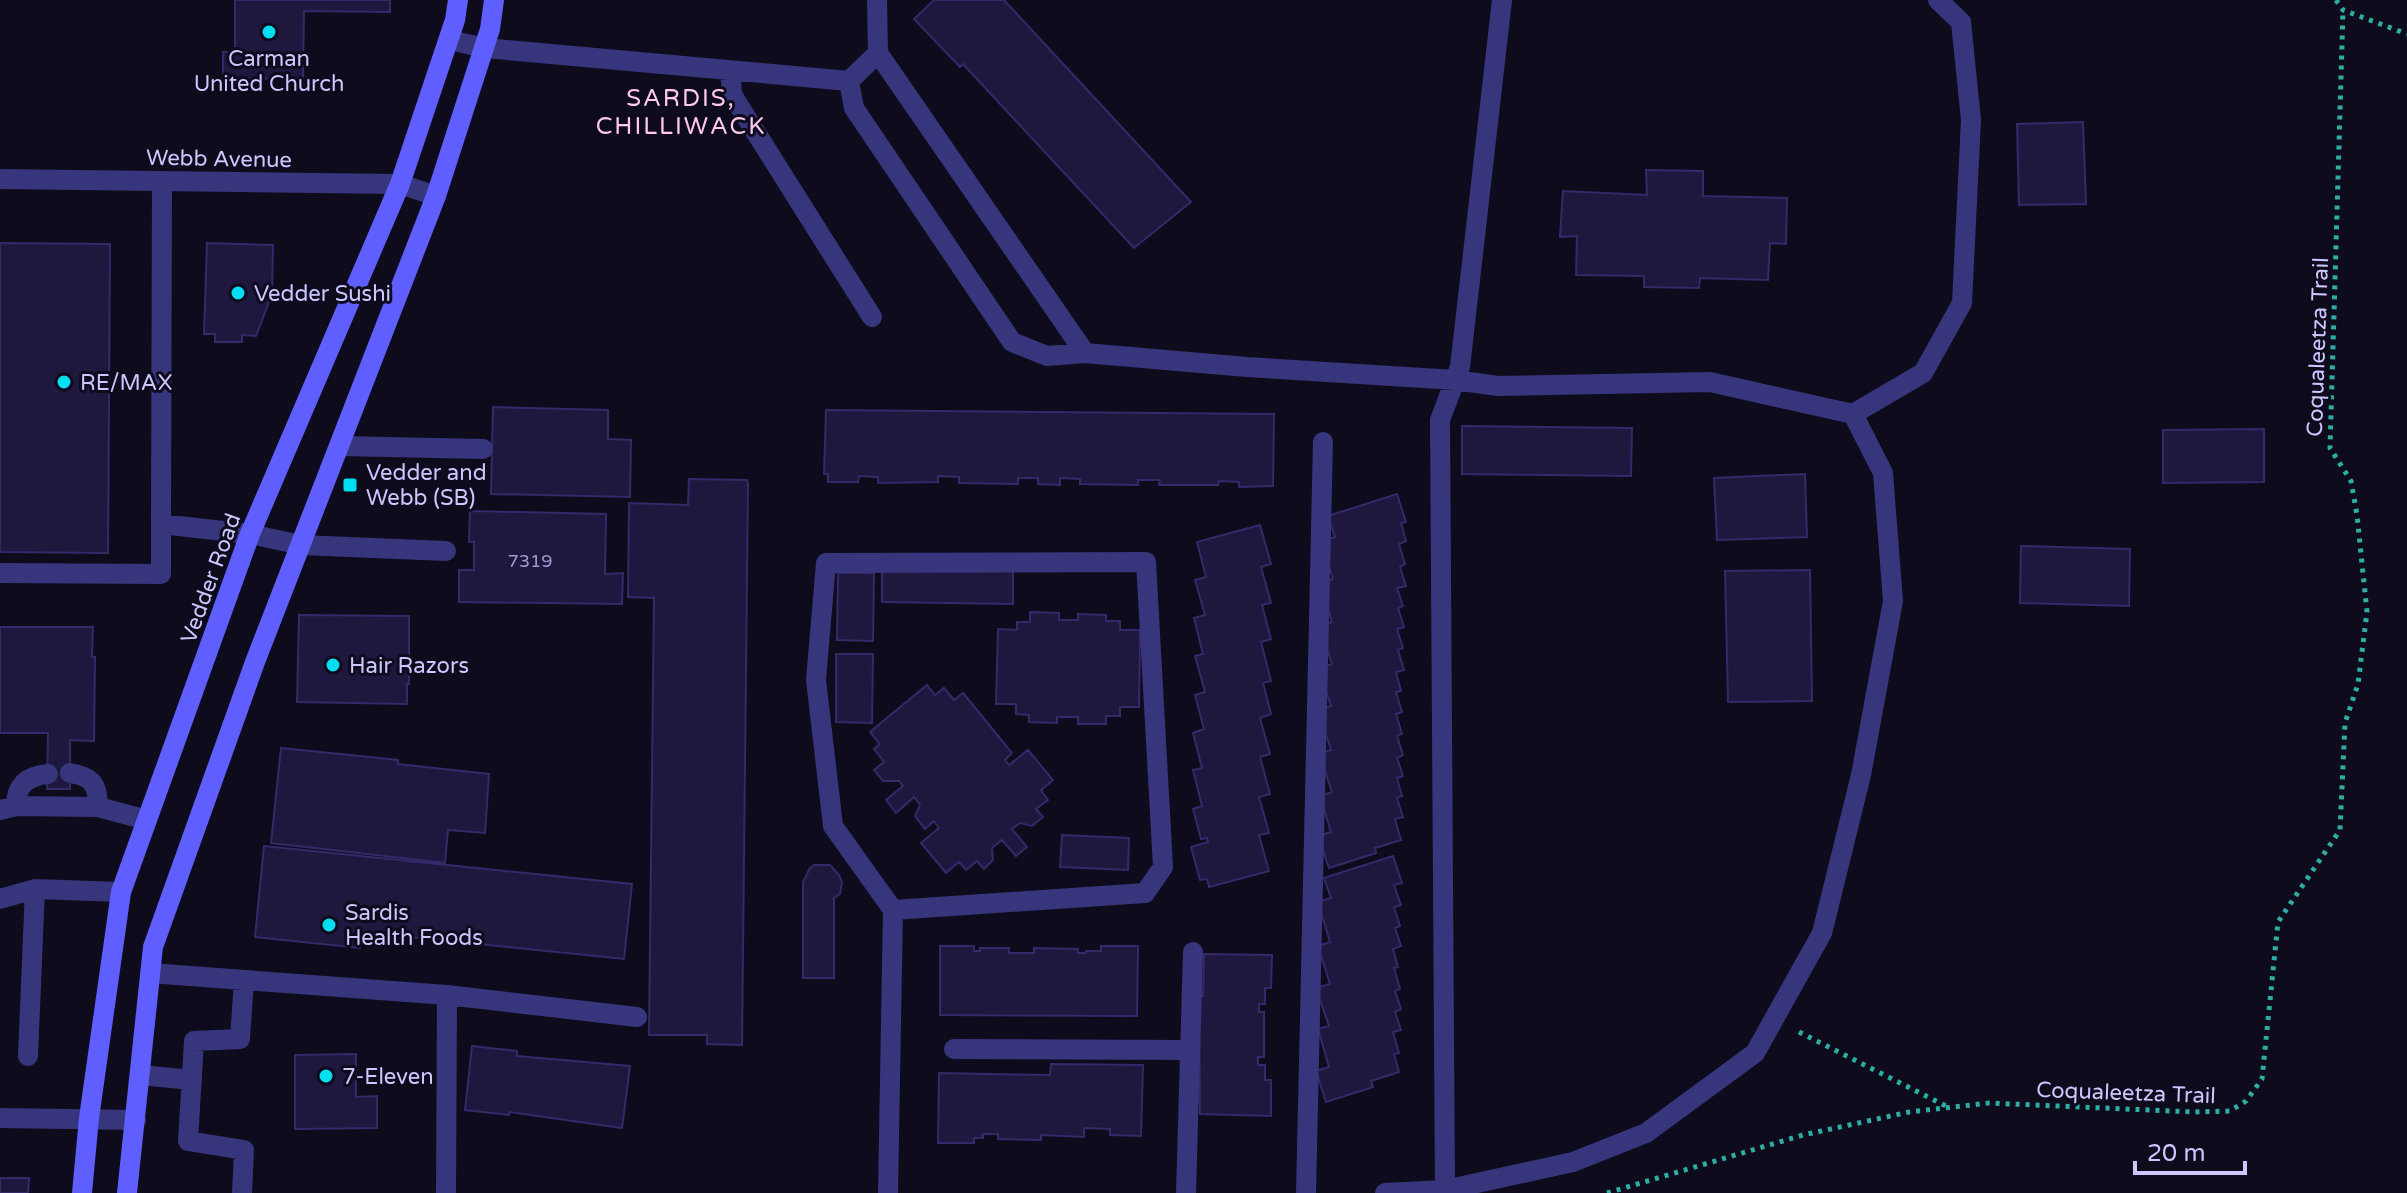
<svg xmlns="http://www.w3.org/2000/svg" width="2407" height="1193" viewBox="0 0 2407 1193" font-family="'Varela Round',sans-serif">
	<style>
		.building { fill: #1e173e; stroke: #35296a; stroke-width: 2 }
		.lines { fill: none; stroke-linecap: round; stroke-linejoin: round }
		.path { stroke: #2caea4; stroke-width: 5; stroke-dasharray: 4 6; stroke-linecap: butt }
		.lane { stroke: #37367c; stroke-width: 20 }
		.street { stroke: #37367c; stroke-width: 20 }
		.secondary { stroke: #5f5eff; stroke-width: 20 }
		.poi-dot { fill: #00def2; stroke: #0e0b1d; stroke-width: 3 }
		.labels { text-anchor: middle; stroke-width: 6; stroke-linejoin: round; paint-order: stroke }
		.number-label { font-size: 18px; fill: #a09bcf }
		.poi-label { font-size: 22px; fill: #ccc7ff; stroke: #0e0b1d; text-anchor: start }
		.street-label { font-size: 22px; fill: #ccc7ff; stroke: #0e0b1d }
		.neighbourhood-label { font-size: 24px; letter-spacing: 2px; fill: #ffc9ec; stroke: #0e0b1d }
	</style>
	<rect width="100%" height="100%" fill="#0e0b1d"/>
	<path class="building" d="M235 0H390V12L304 11 303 79 223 78V52H235Z
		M934 0H1004L1191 202 1134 248 963 64 960 67 914 19Z
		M2083 122 2086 204 2019 205 2017 124Z
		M1646 170 1703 171V196L1787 198 1786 244 1770 243 1768 280 1700 278 1699 288 1644 287V276L1576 275 1577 236 1560 237 1563 191 1647 195Z
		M0 243 110 244 108 553 0 552Z
		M207 243 273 245 272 294 256 336 242 335V342H215V334H204Z
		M493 407 608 410V439L631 440 630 497 491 494Z
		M826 410 1274 414 1273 486 1239 487V482L1219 481 1218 485H1159L1160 480H1138V485L1080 484V479L1060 478V485L1038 484V478H1018V484L959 483V477L938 476V482L878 483V477L859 476 858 482H828V474H824Z
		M1462 426 1632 428 1631 476 1462 474Z
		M2264 429V482L2163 483V430Z
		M1805 474 1807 537 1717 540 1714 478Z
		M689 479 747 480 748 484 742 1045 707 1044V1035H649L654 598 628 597 629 503 688 505Z
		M1397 494 1406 522 1401 523 1406 541 1399 544 1405 564 1400 567 1406 586 1397 588 1403 606 1398 608 1404 627 1397 629 1403 648 1398 650 1404 670 1396 672 1401 691 1396 692 1402 712 1396 714 1402 734 1397 736 1403 755 1397 758 1403 776 1397 778 1402 796 1397 798 1403 817 1395 819 1401 840 1375 848 1376 853 1329 868 1318 836 1331 832 1320 796 1332 792 1319 753 1331 750 1318 710 1331 706 1319 668 1332 664 1320 626 1332 622 1320 583 1333 579 1321 541 1335 537 1328 516Z
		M470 511 606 514 605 574 623 573 622 604 459 602V570H474V542H469Z
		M1260 525 1271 564 1261 567 1271 603 1262 605 1271 639 1261 642 1271 681 1263 683 1271 714 1260 718 1270 754 1260 757 1270 794 1259 797 1269 833 1259 835 1269 871 1209 887 1207 879 1200 880 1191 847 1208 842 1207 838 1201 839 1193 809 1202 806 1193 770 1202 768 1193 733 1204 729 1195 695 1205 692 1195 656 1203 654 1194 618 1205 615 1195 580 1206 577 1197 542Z
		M2021 546 2130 549 2129 606 2020 603Z
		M882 570 1013 571V604L882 602Z
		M1810 570 1812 701 1728 702 1725 571Z
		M838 573H874L873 641 837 640Z
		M1030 612 1059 613V620H1078V614L1106 615V621H1120V630H1140L1139 707H1120V716H1106V724H1078V717H1057V723L1029 722V715L1016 714V704H996L998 629 1017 630V622H1030Z
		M299 615 409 616V684H407V704L297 702Z
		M0 627H93L92 657H95L94 741 70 740V789H47L48 733H0Z
		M836 654H873L872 723 836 722Z
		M927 685 935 695 944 688 954 700 963 693 1012 753 1005 760 1009 765 1028 750 1053 780 1041 790 1048 800 1036 809 1043 817 1032 826 1020 823 1012 829 1027 847 1016 856 1002 840 992 848 993 860 984 869 977 861 966 870 959 862 946 873 921 843 939 828 934 821 925 829 915 816 920 805 914 797 896 813 886 800 903 786 899 781H883L874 770 884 762 874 749 880 744 870 732Z
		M281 748 389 759 398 760V764L489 774 485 833 448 830 445 863 271 843Z
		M1062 835 1129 838 1128 870 1060 867Z
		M264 846 632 884 624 959 361 932 360 948 255 937Z
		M1393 856 1402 883 1394 885 1401 905 1394 907 1400 926 1395 928 1401 946 1393 949 1398 967 1394 968 1400 989 1395 991 1401 1009 1395 1012 1401 1030 1393 1032 1399 1053 1394 1054 1399 1072 1371 1081 1373 1087 1326 1102 1316 1071 1329 1067 1318 1029 1329 1026 1316 988 1330 984 1318 946 1330 942 1318 902 1331 898 1324 878Z
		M814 865H830L839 875 842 882 840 894 834 898V978H803V882L810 868Z
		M940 946H974V951H980V948H1009V953H1034V948L1078 949V953H1086V951H1101V946H1138L1137 1016 940 1015Z
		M1204 954 1272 955 1271 988H1265V1004H1259V1012H1264V1057H1258V1065H1265V1080H1271V1116L1200 1114 1199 996H1203Z
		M472 1046 517 1051V1056L630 1066 622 1128 510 1112 509 1115 465 1110Z
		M356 1054V1097L377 1096V1128L295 1129V1055Z
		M1051 1064 1143 1065 1141 1136 1110 1135V1129L1084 1128V1137L1041 1135V1140L998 1139V1134H983V1138H974V1143H938L939 1073 1050 1075Z
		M0 1178H29L28 1193H0Z"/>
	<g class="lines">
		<path class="path" d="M2336 0 2343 10 2407 34
			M1799 1032 1948 1107
			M1607 1193 1803 1135 1909 1112 1989 1103 2194 1112 2230 1111 2246 1101 2262 1079 2278 922 2340 830 2345 723 2358 684 2367 612 2357 515 2351 481 2330 448 2343 10"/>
		<path class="lane" d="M877 0 878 53 1085 353 1247 367 1455 380 1498 386 1710 382 1853 414 1883 473 1893 601 1861 775 1822 933 1755 1053 1646 1133 1573 1162 1445 1190 1440 420 1460 367 1502 0
			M449 40 485 48 849 81
			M878 53 849 81 854 108 1012 342 1047 356 1085 353
			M730 71 732 93 736 101 872 317
			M1853 414 1923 373 1962 303 1971 120 1961 22 1938 0
			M339 446 483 449
			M161 524 162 181
			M0 573 161 574V524L250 534 301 545 446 551
			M70 773C93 777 98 785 98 807
			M16 806C16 785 27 776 48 774
			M0 810 16 806 98 807 147 820
			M0 899 35 889 121 892
			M150 973 447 995
			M954 1049 1190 1050
			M28 1056 35 889
			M140 1075 192 1080
			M242 1193 244 1150 188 1141 194 1041 240 1039 244 980
			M446 1193 447 995 637 1017
			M888 1193 893 910 833 826 816 680 826 563 1146 562 1163 867 1145 893 893 910
			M1186 1193 1193 952
			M1306 1193 1323 442"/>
		<path class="street" d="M0 179 400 184 436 196
			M0 1118 136 1120
			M1385 1193 1445 1190"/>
		<path class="secondary" d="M82 1193 89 1118 121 892 250 534 400 184 455 20 458 0
			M127 1193 153 947 255 662 436 196 490 29 494 0"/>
	</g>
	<g class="poi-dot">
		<circle cx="269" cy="32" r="8"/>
		<circle cx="238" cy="293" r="8"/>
		<circle cx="64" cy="382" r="8"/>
		<rect x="342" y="477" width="16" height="16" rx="4"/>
		<circle cx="333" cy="665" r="8"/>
		<circle cx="329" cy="925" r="8"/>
		<circle cx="326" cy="1076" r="8"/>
	</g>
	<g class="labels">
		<g class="number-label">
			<text x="530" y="567">7319</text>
		</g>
		<g class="poi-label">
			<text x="269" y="66" text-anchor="middle">Carman<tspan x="269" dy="25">United Church</tspan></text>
			<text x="254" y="301">Vedder Sushi</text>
			<text x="80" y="390">RE/MAX</text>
			<text x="366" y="480">Vedder and<tspan x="366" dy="25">Webb (SB)</tspan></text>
			<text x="349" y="673">Hair Razors</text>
			<text x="345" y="920">Sardis<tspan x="345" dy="25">Health Foods</tspan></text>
			<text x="342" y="1084">7-Eleven</text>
		</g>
		<g class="street-label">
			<text transform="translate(219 158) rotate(1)" y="8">Webb Avenue</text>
			<text transform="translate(2317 347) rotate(-88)" y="8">Coqualeetza Trail</text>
			<text transform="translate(210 578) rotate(-70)" y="8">Vedder Road</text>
			<text transform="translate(2126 1092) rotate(2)" y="8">Coqualeetza Trail</text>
		</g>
		<g class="neighbourhood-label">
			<text x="681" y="106">SARDIS,<tspan x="681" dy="28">CHILLIWACK</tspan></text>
		</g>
	</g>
	<path d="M2135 1161v12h110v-12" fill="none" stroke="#ccc7ff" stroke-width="4"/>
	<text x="2147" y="1161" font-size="24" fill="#ccc7ff" stroke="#0e0b1d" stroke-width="6" paint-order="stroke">20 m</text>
</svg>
